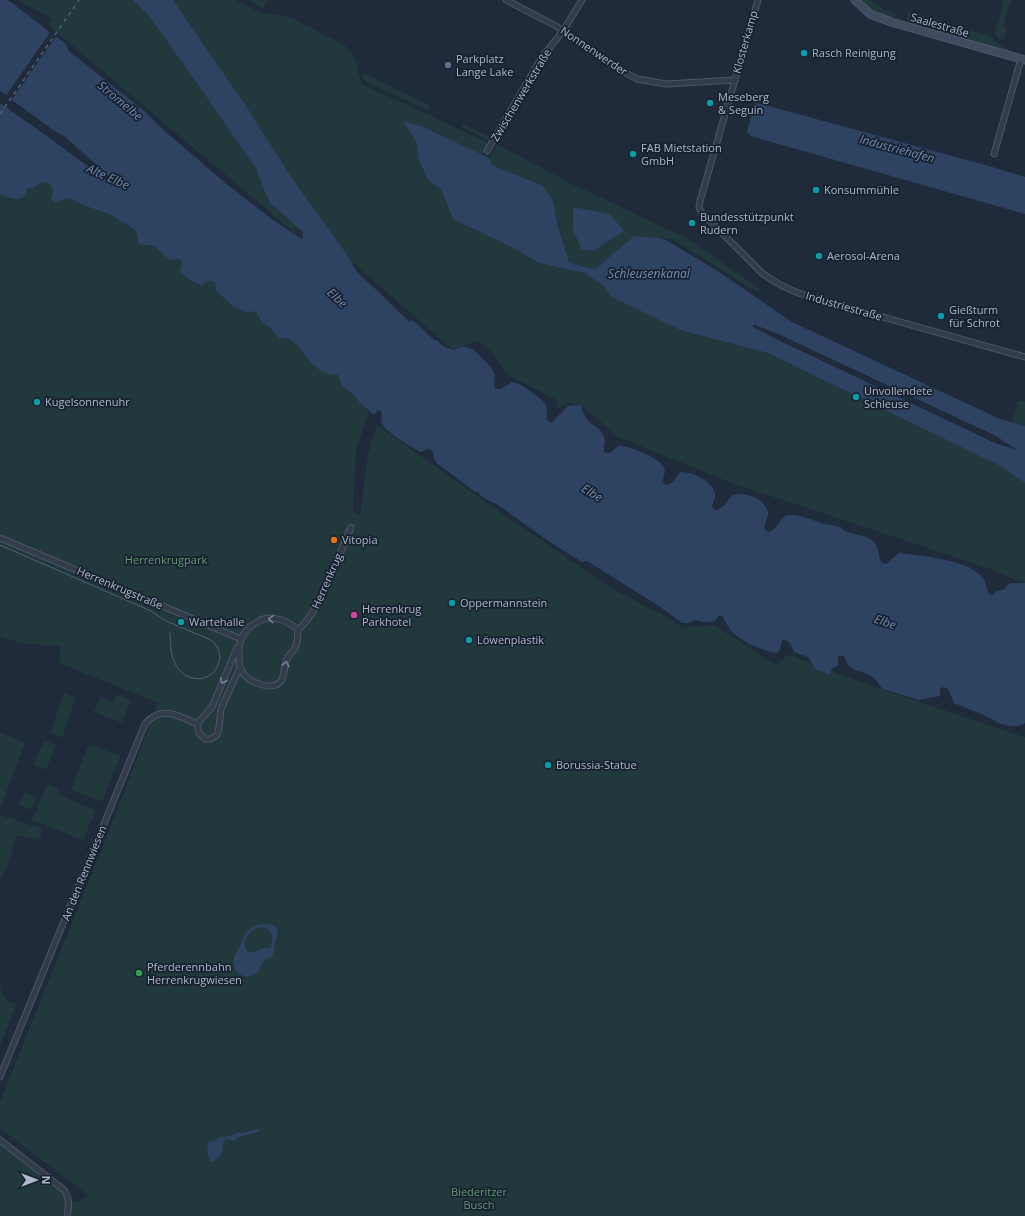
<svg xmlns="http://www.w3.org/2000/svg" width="1025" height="1216" viewBox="0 0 1025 1216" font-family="'Open Sans',sans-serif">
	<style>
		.green { fill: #21383c }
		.water { fill: #2e4362; fill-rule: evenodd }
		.pier { fill: #1f2a3b }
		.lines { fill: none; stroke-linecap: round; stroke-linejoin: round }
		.street-casing { stroke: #4d5766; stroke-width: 7 }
		.secondary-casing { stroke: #4d5766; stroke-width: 9 }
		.street { stroke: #323c4b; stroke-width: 5 }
		.secondary { stroke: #404b5f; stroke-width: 7 }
		.tram { stroke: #546073; stroke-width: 1 }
		.rail { stroke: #546073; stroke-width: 1.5; stroke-dasharray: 4 4; stroke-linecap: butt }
		.oneway { stroke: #768090 }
		.culture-dot { fill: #0f9aa8; stroke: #182130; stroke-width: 1.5 }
		.service-dot { fill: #5c6f8a; stroke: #182130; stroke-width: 1.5 }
		.food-dot { fill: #e8710a; stroke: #182130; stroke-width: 1.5 }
		.hotel-dot { fill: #d1479c; stroke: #182130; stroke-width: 1.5 }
		.leisure-dot { fill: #2e9e5b; stroke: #182130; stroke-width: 1.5 }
		.labels { text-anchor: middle; stroke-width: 3.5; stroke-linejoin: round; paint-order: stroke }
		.street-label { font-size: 11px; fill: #adb7c8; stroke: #182130 }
		.poi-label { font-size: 11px; fill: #adb7c8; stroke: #182130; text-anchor: start }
		.park-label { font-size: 11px; fill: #629b70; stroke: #182130 }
		.water-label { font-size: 12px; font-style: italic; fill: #728cb3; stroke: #182130 }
	</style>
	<rect width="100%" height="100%" fill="#1f2a3b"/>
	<path class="green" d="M19 0H133L149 16 201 89 256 169 269 202 300 229 299 230 295 228 294 230 298 236 49 26 52 19 20 2Z
		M173 0H236L261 13 283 15 291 18 344 45C361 59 354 67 362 84L489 143 482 155 424 127 403 121 416 142 419 160 427 179 441 189 453 219 515 249 539 263 584 273 604 286 612 297 680 330 768 353 1002 467 1025 483V583L1021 582 985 567 734 484 618 437 582 406 568 402 557 409V400L506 374 492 352 477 341 452 349 350 260 292 178 248 109Z
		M248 0H268L263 9Z
		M859 0H872L875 4 882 6 881 9 893 12 896 15 893 20 871 11Z
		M1004 0H1011L1003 26 1007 28 1004 39 1002 40 997 38 995 32Z
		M908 11 991 36 999 45 1008 49V51L907 24Z
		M364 73 430 106 428 111 364 81 362 78Z
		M463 124 491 137 490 141 462 127Z
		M497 144 570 183 689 239 760 289 757 292 672 239 634 236 595 269 577 265 569 262 558 227 555 211 542 185 492 165 489 158Z
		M43 182 49 183 60 200 70 198 83 205 113 216 135 230 138 239 143 244 151 245 158 250 162 254 180 259 182 263 181 273 188 279 201 286C207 283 210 277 216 284L215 290 224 297 257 313 262 323 269 327 275 334 279 338H288L297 345 311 363 334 374 338 375 342 386 354 395 360 403 369 411 356 451 353 511 360 515 368 454 377 425 493 507 611 588 659 613 684 628 714 625 775 665 789 654 811 663 816 670 821 671 830 675 831 674V671L878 688 1025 737V1216H0V1143L62 1191 65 1196 66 1202H78L88 1195 0 1128V1101L111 826 158 703 59 663 61 646 19 643 0 636V194L12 199 28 188H33Z
		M1018 401H1022L1025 402V426L1012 422Z
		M64 693 76 697 62 738 50 733Z
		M116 694 131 700 122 723 94 712 100 697 113 702Z
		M0 732 25 743 0 809Z
		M44 740 56 745 46 770 33 765Z
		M89 744 120 756 102 802 71 790Z
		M47 784 59 789 57 794 96 810 83 840 32 820Z
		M25 792 37 797 31 810 19 805Z
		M0 815 42 829 41 831V836L37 840 17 835 6 870 0 879Z
		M0 983C3 995 2 1001 16 1004L0 1046Z"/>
	<path class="water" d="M0 0H8L36 21 53 35 65 43 69 51 143 110 168 134 229 186 273 220 302 239 303 232 269 202 256 169 201 89 149 16 133 0H173L248 109 292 178 350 259C356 275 370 283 382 295 391 304 400 313 409 321L412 320 426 332V333L436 341 437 340 440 344 445 347 453 350 463 346 474 350 489 365 495 375 494 386 496 389H500L512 382C514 383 517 383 519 384 523 386 543 400 545 403 550 411 542 419 551 423L568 406 581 405C582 409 583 414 586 418 591 425 600 427 604 436 606 442 603 446 604 452L606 453H610L619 445C630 447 661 458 664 468 667 475 660 478 665 485 672 485 676 478 680 472 690 471 714 481 715 494 716 497 713 502 712 506L715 510C727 508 727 498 734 495 745 491 766 500 768 512 769 518 763 523 765 530L768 532C778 530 779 517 788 515 797 513 815 521 824 524 829 525 835 525 839 527 842 528 844 531 847 532 856 535 866 535 873 541 881 549 877 556 882 563L886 564 899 553C921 556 964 559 980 575 988 582 985 588 989 594L992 595 997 591 1003 590 1010 583H1025V723C1010 732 994 720 981 714 972 710 963 707 954 703L948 689 942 687 940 689V696L919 700 883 689C879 686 878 682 875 679 868 672 855 672 848 665 846 662 846 659 844 656H839L838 659V665L831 670V674L830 675 821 671 816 670 808 657 794 652C791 645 790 639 782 640L780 649 777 653C763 651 738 641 730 629 727 625 725 620 722 616H719L715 621 704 622 694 620 689 623H682L659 606 587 561 582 562C553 545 526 525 498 505 491 501 482 499 478 492H475L438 464 434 459 433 452 430 449 425 450 421 452C412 448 386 432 382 424 380 419 383 415 381 411L378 410 374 415 360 403 354 395 342 386 338 375 334 374 330 375 320 370 311 363 297 345 288 338H279L275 334 269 327 262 323 257 313 250 311 246 313 234 307 215 290 216 284C210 277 207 283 201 286L188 279 180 272C181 267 183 263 180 259 176 259 172 261 168 258 162 255 159 249 153 246 148 244 142 246 138 242L137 235 135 230 113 216 83 205 70 198 60 200 55 203 51 199 53 190 49 183 43 182 33 188H28L24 197C15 201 9 198 0 194V103L51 139 105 179 109 180 110 177 64 136 53 130 0 91Z
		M757 103 996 168 1025 177V214L751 136 747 132 754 104Z
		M403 121 424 127 489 158 492 165 542 185 552 199 555 211 558 227 569 262 577 265 595 269 634 236 659 238 666 240 719 272 792 322 1000 419 1025 426V483L1002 467 768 353 680 330 612 297 604 286 584 273 539 263 515 249 453 219 441 189 427 179 419 160 416 142ZM753 325H755L776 333 996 436 1017 450 997 444 774 338 753 327Z
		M573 207 610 214 624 231 593 251 581 249 573 229Z
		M266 924 274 925C281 932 275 939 274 948 273 951 274 953 272 956 269 959 266 959 264 961 260 965 260 971 256 974 245 981 231 972 234 959 234 955 237 951 239 948 243 939 246 927 257 925 260 924 263 925 266 924ZM261 927 268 929C274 935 273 941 270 948 262 946 255 954 249 952 246 951 246 949 245 947 242 937 253 929 261 927Z
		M257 1129 259 1130 258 1132 239 1137 234 1141 226 1139 223 1144 222 1151 219 1157 214 1161H210L208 1155 207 1142H213L220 1137H225L238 1133 247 1132Z"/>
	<path class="pier" d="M51 31 57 35 11 101 5 97Z"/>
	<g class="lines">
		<g class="street-casing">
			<path id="street" d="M506 0 556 26 615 67 637 79 666 84 735 80
				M758 0 700 201 699 208 702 213 762 273C774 282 787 289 801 294L1025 357
				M487 151 542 57 563 31 582 0
				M994 154 1021 59
				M0 538 241 639
				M298 630C288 621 272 614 259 621 244 629 238 639 239 656 239 662 239 668 243 673 249 682 272 692 281 681 285 675 284 667 286 661 288 655 292 653 295 648 298 643 297 636 298 630 313 617 319 599 328 581 336 563 344 545 351 527
				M237 648 212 707 197 724 199 733 205 739H211L217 735 219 727 221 709 240 667
				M0 1077 145 724C160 705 179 715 197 724
				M0 1140 64 1190C70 1198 69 1207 67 1216"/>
		</g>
		<g class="secondary-casing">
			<path id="secondary" d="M855 0 870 14 891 22 1025 60"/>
		</g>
		<use href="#street" class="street"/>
		<use href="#secondary" class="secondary"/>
		<path class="tram" d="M0 545 151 611 166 621 211 640C233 657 210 690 185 675 180 672 176 666 174 661 170 652 171 643 170 633"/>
		<path class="rail" d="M0 114 79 0"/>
	</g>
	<defs><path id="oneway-chevron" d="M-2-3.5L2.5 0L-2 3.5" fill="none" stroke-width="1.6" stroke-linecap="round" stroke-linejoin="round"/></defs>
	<g class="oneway">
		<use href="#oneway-chevron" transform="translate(271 619) rotate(-177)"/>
		<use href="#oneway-chevron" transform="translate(286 664) rotate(-78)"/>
		<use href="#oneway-chevron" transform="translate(223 681) rotate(113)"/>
	</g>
	<g class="culture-dot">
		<circle cx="804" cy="53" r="4"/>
		<circle cx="710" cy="103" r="4"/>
		<circle cx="633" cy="154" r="4"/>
		<circle cx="816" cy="190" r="4"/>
		<circle cx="692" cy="223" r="4"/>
		<circle cx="819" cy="256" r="4"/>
		<circle cx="941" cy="316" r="4"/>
		<circle cx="856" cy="397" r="4"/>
		<circle cx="37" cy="402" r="4"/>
		<circle cx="452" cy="603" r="4"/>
		<circle cx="181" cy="622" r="4"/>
		<circle cx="469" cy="640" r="4"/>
		<circle cx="548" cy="765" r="4"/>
	</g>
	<circle class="service-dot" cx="448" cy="65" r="4"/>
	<circle class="food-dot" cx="334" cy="540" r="4"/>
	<circle class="hotel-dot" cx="354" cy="615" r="4"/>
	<circle class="leisure-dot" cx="139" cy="973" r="4"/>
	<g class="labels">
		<g class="street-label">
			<text transform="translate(940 25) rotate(16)" y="4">Saalestraße</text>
			<text transform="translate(745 42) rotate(-74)" y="4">Klosterkamp</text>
			<text transform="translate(594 51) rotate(34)" y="4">Nonnenwerder</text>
			<text transform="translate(521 95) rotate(-59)" y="4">Zwischenwerkstraße</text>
			<text transform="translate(844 306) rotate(16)" y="4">Industriestraße</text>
			<text transform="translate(327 581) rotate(-66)" y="4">Herrenkrug</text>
			<text transform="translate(120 588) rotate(23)" y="4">Herrenkrugstraße</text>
			<text transform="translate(84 873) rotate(-68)" y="4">An den Rennwiesen</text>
		</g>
		<g class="poi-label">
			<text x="812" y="57">Rasch Reinigung</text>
			<text x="456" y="63">Parkplatz<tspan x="456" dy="13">Lange Lake</tspan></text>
			<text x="718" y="101">Meseberg<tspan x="718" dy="13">&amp; Seguin</tspan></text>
			<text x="641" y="152">FAB Mietstation<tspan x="641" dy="13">GmbH</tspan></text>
			<text x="824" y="194">Konsummühle</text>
			<text x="700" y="221">Bundesstützpunkt<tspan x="700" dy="13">Rudern</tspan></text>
			<text x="827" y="260">Aerosol-Arena</text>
			<text x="949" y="314">Gießturm<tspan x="949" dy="13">für Schrot</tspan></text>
			<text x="864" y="395">Unvollendete<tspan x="864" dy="13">Schleuse</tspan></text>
			<text x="45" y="406">Kugelsonnenuhr</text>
			<text x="342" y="544">Vitopia</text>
			<text x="460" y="607">Oppermannstein</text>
			<text x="362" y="613">Herrenkrug<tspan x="362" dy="13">Parkhotel</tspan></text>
			<text x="189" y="626">Wartehalle</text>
			<text x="477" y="644">Löwenplastik</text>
			<text x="556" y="769">Borussia-Statue</text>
			<text x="147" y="971">Pferderennbahn<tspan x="147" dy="13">Herrenkrugwiesen</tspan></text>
		</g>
		<g class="park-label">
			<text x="166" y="564">Herrenkrugpark</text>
			<text x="479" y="1196">Biederitzer<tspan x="479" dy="13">Busch</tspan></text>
		</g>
		<g class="water-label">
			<text transform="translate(120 101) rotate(40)" y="4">Stromelbe</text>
			<text transform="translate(897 149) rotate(15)" y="4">Industriehafen</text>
			<text transform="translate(108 177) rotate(24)" y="4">Alte Elbe</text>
			<text x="649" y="278">Schleusenkanal</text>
			<text transform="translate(337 298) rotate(43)" y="4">Elbe</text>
			<text transform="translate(592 493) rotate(31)" y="4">Elbe</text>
			<text transform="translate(885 622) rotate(19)" y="4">Elbe</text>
		</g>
	</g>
	<g transform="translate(36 1180) rotate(90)" stroke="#182130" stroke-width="3" paint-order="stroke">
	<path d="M0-3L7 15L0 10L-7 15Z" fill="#adb7c8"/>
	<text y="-6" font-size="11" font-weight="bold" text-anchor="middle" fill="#adb7c8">N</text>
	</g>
</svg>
